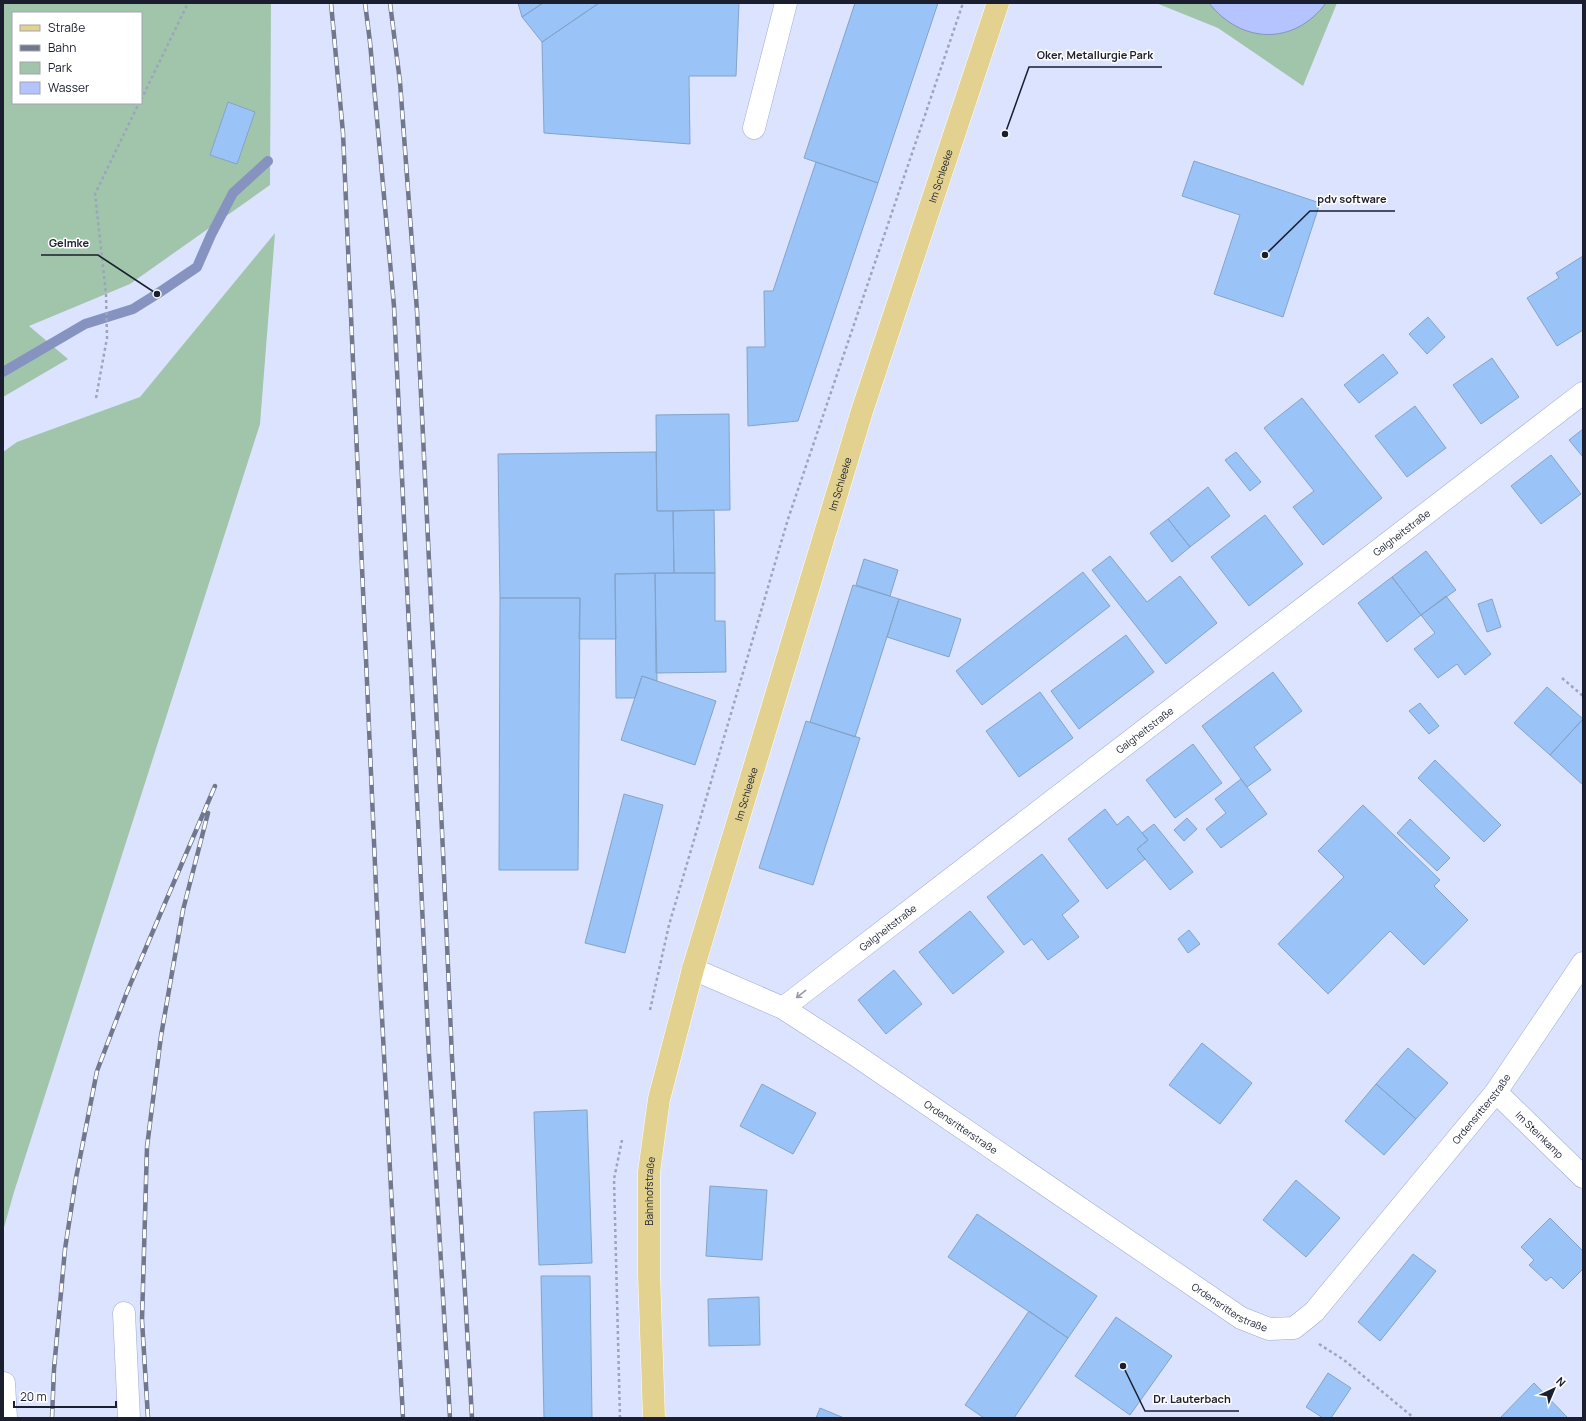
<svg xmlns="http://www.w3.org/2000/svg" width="1586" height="1421" viewBox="0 0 1586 1421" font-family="Manrope,sans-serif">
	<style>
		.green { fill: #a1c5ab; fill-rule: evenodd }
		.water { fill: #b5c3ff; stroke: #8692c0 }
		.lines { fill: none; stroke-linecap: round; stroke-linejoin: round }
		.stream { stroke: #8692c0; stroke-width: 10 }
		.building { fill: #9ac4f7; stroke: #85a3c8 }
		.minor-casing { stroke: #9ea9d4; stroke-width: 23 }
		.major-casing { stroke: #fff; stroke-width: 23 }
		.path { stroke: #9da4bb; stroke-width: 2.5; stroke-dasharray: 3 3; stroke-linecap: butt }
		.minor { stroke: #fff; stroke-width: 22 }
		.major { stroke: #e3d18f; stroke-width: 22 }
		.rail-casing { stroke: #71778c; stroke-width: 4.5 }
		.rail { stroke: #fff; stroke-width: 3; stroke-dasharray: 9; stroke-linecap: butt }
		.oneway { stroke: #989aa1 }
		.labels { text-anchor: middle; stroke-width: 3; stroke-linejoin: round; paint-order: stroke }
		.street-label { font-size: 10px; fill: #1a1e2e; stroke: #fff }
		.leader { fill: none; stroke: #1a1e2e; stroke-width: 1.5 }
		.callout-dot { fill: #1a1e2e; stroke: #fff; stroke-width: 1.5 }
		.callout-label { font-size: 11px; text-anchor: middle; font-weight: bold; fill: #1a1e2e; stroke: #fff; stroke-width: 3; stroke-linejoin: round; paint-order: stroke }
	</style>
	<rect width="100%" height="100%" fill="#dbe3fe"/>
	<path class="green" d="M3 3H271L270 185 130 284 29 326 68 359 3 397ZM13 13H141V103H13Z
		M1156 3H1337L1303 86 1218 28Z
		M275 233 260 424 14 1192 3 1231V452L17 442 140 397Z"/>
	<path class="water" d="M1209 3H1326C1294 46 1241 44 1209 3Z"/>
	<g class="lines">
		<path class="stream" d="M3 372 85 324 133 309 157 294 197 267 211 235 233 193 268 161"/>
	</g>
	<path class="building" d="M518 3H543L522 17Z
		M543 3H599L542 42 522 17Z
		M599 3H739L736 76H689L690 144 544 133 542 42Z
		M855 3H938L878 183 804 158Z
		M228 102 255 112 237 164 210 155Z
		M1194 161 1320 203 1283 317 1214 294 1240 215 1182 196Z
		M816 162 878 183 798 421 748 426 747 347H765L764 291H773Z
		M1583 256V330L1557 346 1527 298 1559 278 1556 273Z
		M1428 317 1445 337 1427 354 1409 334Z
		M1383 354 1398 373 1359 403 1344 385Z
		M1492 358 1519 397 1481 424 1453 385Z
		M1302 398 1382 498 1323 545 1293 507 1314 491 1264 428Z
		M1415 406 1446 448 1407 477 1375 436Z
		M729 414 730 510 657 511 656 415Z
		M1583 429V457L1569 440Z
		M656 452 657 511H673L674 573 615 574 616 639H579L580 598H500L498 454Z
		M1236 452 1261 482 1250 491 1225 460Z
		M1551 455 1581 494 1541 524 1511 486Z
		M1208 487 1230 516 1190 547 1168 519Z
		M714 510 715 573H674L673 511Z
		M1265 515 1303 564 1249 606 1211 557Z
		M1168 519 1190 547 1172 562 1150 533Z
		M1426 551 1456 590 1421 615 1392 577Z
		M1110 556 1147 602 1180 576 1217 623 1166 664 1092 570Z
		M864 559 898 570 890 596 856 585Z
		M1083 572 1110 606 982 705 956 671Z
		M655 573H715V621H725L726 672 656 673Z
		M655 573 657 681 642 676 635 698H616L615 574Z
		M1392 577 1421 615 1387 642 1358 603Z
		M853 585 899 599 855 737 810 722Z
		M1446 596 1491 654 1465 675 1457 664 1438 678 1414 649 1435 633 1421 615Z
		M500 598H580L578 870H499Z
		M899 599 961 619 949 657 887 637Z
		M1492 599 1501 627 1487 632 1478 604Z
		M1126 635 1154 672 1079 729 1051 691Z
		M1273 672 1302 711 1254 747 1271 770 1247 787 1202 726Z
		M642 676 716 701 695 765 621 740Z
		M1547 687 1583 719 1550 755 1514 723Z
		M1040 692 1073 738 1019 777 986 731Z
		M1420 703 1439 726 1429 734 1409 711Z
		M1583 719V785L1550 755Z
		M806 721 860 738 813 885 759 868Z
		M1193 744 1222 783 1175 818 1146 780Z
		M1435 760 1501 825 1484 842 1418 778Z
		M1241 779 1267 814 1221 848 1206 829 1226 813 1215 799Z
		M624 794 663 805 625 953 585 943Z
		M1363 805 1440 880 1434 886 1468 920 1424 965 1390 931 1328 994 1278 944 1344 877 1318 851Z
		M1105 809 1117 825 1128 816 1148 840 1137 849 1145 859 1107 889 1068 839Z
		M1187 818 1197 829 1184 841 1174 830Z
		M1410 819 1450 858 1437 871 1397 833Z
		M1154 824 1193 872 1170 890 1137 849 1148 840 1142 833Z
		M1042 854 1079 901 1062 915 1079 937 1048 960 1032 939 1024 945 987 897Z
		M970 911 1004 952 953 994 919 952Z
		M1189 930 1200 944 1188 953 1178 939Z
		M894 970 922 1004 886 1034 858 1000Z
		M1202 1043 1252 1083 1220 1124 1169 1085Z
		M1408 1048 1448 1083 1416 1119 1376 1084Z
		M762 1084 816 1113 793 1154 740 1126Z
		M1376 1084 1416 1119 1384 1155 1345 1121Z
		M587 1110 592 1263 539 1265 534 1112Z
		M1296 1180 1340 1218 1306 1257 1263 1220Z
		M710 1186 767 1190 762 1260 706 1256Z
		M977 1214 1097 1296 1068 1338 948 1257Z
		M1550 1218 1583 1251V1269L1563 1289 1551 1277 1546 1281 1529 1265 1534 1260 1521 1247Z
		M1413 1254 1436 1271 1380 1341 1358 1322Z
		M541 1276H590L592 1418H544Z
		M759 1297 760 1345 709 1346 708 1299Z
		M1029 1311 1068 1338 1014 1418H984L965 1405Z
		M1116 1317 1172 1356 1130 1415 1075 1376Z
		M1328 1373 1351 1388 1331 1418H1323L1306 1407Z
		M1534 1383 1568 1418H1500Z
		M820 1408 844 1418H816Z"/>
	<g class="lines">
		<g class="minor-casing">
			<g id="minor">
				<path d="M754 128 786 3"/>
				<path id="s1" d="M693 969 783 1008 851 1052 1241 1318 1269 1329 1294 1328 1314 1312 1496 1092 1583 963"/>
				<path id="s2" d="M783 1008 1583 393"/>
				<path id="s3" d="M1496 1092 1583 1177"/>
				<path d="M124 1313 129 1418"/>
				<path d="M4 1383 6 1418"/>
			</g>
		</g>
		<g class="major-casing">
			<g id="major">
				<path id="s4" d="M654 1418 649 1274V1172L659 1099 693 969 862 411 998 3"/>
			</g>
		</g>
		<path class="path" d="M141 100 188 3
			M96 398 107 338 106 294 95 194 139 103
			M1562 678 1583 696
			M650 1010 669 925 788 519 963 3
			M1319 1344 1344 1360 1414 1418
			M620 1418 614 1179 622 1140"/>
		<use href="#minor" class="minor"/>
		<use href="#major" class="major"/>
		<g class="rail-casing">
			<path id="rail" d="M331 3 343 133 380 979 403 1418
				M365 3 370 42 394 306 429 1055 450 1418
				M390 3 400 82 417 311 443 852 452 1058 472 1418
				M52 1418 54 1369 65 1249 76 1178 97 1071 127 992 215 786
				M148 1418 142 1320 147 1147 161 1036 183 910 208 813"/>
		</g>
		<use href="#rail" class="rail"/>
	</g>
	<defs><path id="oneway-shaft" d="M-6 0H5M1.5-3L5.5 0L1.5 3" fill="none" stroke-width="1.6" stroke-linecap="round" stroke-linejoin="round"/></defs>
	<use class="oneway" href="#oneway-shaft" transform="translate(801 994) rotate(142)"/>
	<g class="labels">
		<g class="street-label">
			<text dy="4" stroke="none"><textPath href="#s4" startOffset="1285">Im Schleeke</textPath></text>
			<text dy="4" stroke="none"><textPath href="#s4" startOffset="961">Im Schleeke</textPath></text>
			<text dy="4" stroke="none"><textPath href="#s2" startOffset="780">Galgheitstraße</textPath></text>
			<text dy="4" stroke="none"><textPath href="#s2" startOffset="456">Galgheitstraße</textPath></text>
			<text dy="4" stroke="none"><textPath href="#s4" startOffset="637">Im Schleeke</textPath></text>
			<text dy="4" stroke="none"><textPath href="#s2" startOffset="132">Galgheitstraße</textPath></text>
			<text dy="4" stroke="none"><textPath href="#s1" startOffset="995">Ordensritterstraße</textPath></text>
			<text dy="4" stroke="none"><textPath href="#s1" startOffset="312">Ordensritterstraße</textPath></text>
			<text dy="4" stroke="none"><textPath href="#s3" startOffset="61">Im Steinkamp</textPath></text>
			<text dy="4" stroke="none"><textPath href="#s4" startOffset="227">Bahnhofstraße</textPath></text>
			<text dy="4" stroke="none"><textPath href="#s1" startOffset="636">Ordensritterstraße</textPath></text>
		</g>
	</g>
	<path class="leader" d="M1005 134L1029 67H1162M1265 255L1310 211H1395M157 294L98 255H41M1123 1366L1145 1411H1239"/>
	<g class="callout-dot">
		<circle cx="1005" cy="134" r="4"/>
		<circle cx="1265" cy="255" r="4"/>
		<circle cx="157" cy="294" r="4"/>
		<circle cx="1123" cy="1366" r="4"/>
	</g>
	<g class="callout-label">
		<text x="1095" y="59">Oker, Metallurgie Park</text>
		<text x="1352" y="203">pdv software</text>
		<text x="69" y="247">Gelmke</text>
		<text x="1192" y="1403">Dr. Lauterbach</text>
	</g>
	<rect width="1586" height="1421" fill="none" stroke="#1a1e2e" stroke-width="8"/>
	<rect x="12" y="12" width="130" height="92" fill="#ffffff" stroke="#a3a5ab"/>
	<rect x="20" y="25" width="20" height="6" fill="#e3d18f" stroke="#a3a5ab"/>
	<text x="48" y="32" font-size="12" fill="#1a1e2e">Straße</text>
	<rect x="20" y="45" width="20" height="6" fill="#71778c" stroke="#a3a5ab"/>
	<text x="48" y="52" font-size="12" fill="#1a1e2e">Bahn</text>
	<rect x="20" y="62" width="20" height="12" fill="#a1c5ab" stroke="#a3a5ab"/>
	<text x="48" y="72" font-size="12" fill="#1a1e2e">Park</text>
	<rect x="20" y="82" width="20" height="12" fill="#b5c3ff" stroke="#a3a5ab"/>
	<text x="48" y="92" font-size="12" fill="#1a1e2e">Wasser</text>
	<g transform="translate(1554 1389) rotate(44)" stroke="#ffffff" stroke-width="3" paint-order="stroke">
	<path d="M0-3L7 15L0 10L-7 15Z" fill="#1a1e2e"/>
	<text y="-6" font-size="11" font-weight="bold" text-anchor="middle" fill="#1a1e2e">N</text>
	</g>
	<path d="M14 1401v6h102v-6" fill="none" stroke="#1a1e2e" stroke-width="2"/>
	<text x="20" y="1401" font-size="12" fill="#1a1e2e" stroke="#ffffff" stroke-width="3" paint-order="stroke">20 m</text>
</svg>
